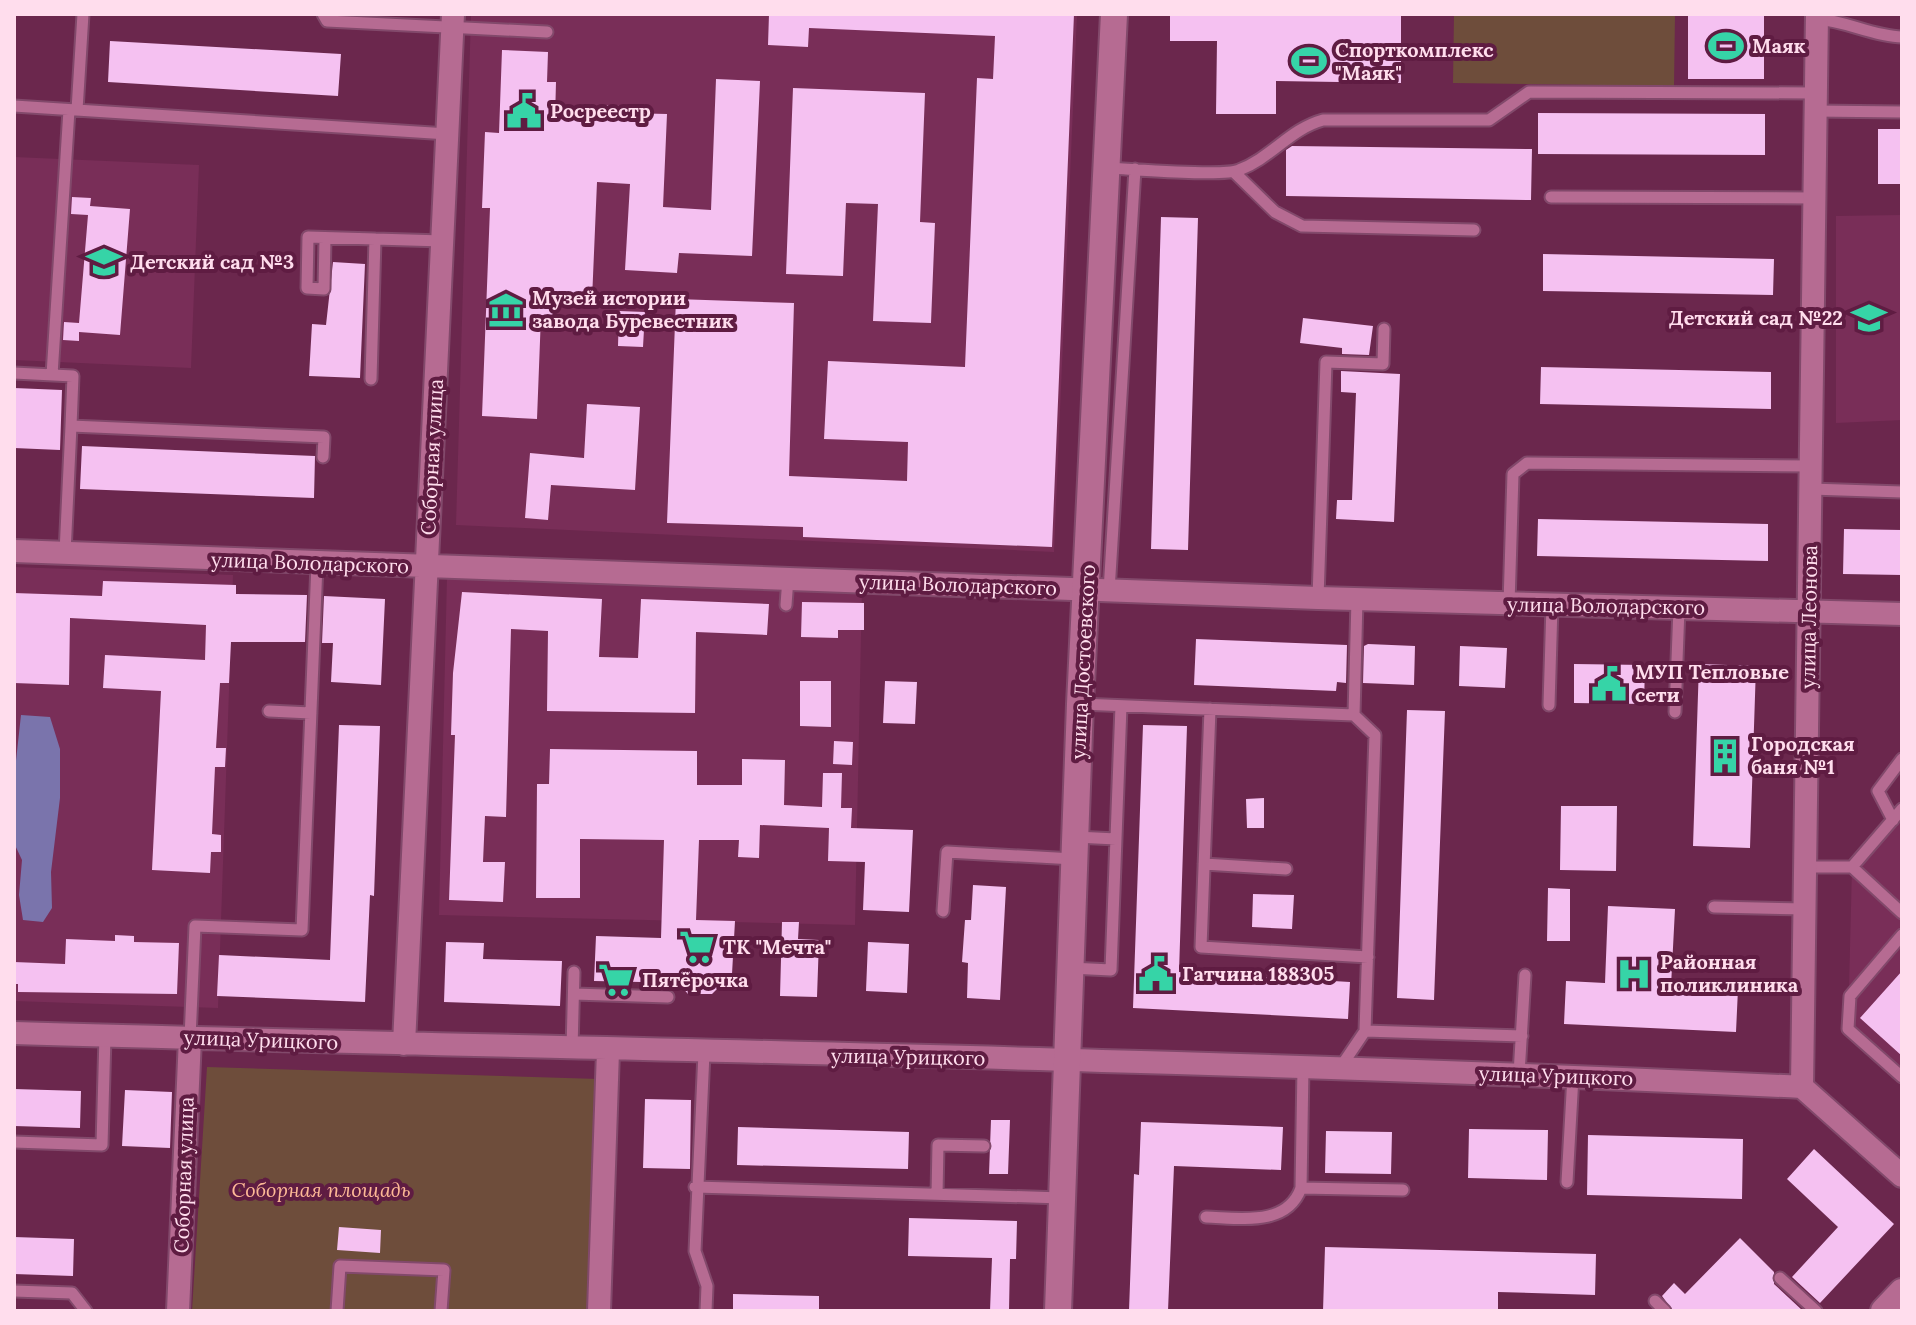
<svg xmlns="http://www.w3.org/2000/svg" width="1916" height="1325" viewBox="0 0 1916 1325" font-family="Lora,serif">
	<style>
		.built { fill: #792e58 }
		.green { fill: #6e4d3b }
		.water { fill: #7a74ac }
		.building { fill: #f5c1f1 }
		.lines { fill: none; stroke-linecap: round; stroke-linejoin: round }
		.service-casing { stroke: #82496b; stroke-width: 15 }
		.minor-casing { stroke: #82496b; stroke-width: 26 }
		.tertiary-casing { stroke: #82496b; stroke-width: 30 }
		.service { stroke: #b66b92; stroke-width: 11 }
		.minor { stroke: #b66b92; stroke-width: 22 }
		.tertiary { stroke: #b66b92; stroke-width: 26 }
		.labels { text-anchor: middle; stroke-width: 8; stroke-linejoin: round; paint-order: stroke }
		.poi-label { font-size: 20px; font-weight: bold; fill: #ffdded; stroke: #5f1c42; text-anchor: start }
		.street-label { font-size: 20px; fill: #ffdded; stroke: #5f1c42 }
		.park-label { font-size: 20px; font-style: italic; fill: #fdb996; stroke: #5f1c42 }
	</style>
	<rect width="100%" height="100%" fill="#6b274d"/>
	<path class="built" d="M471 14H1077L1054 552 456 525Z
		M14 157 199 165 191 368 14 360Z
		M1902 215V420L1836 423V216Z
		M14 567 233 575 218 1008 14 1001Z
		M447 577 862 587 855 925 439 915Z
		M1902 809V1077L1848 1029 1852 867Z"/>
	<path class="green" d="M1454 14H1675L1674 86 1453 83Z
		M207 1067 599 1079 587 1311H192Z"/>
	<path class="water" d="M21 715 50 717 60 749V798L51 872 52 908 43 922 23 920 19 895 22 860 14 843V779Z"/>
	<path class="building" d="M769 14H1074L1052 547 803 537V527L667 523 676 299 794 303 789 476 907 481 908 442 824 439 828 361 965 367 977 78 993 79 995 36 809 28 808 47 768 45Z
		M1170 14H1401V83L1276 81V114H1216L1217 41H1170Z
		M1688 14H1764V79H1688Z
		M110 41 341 54 338 96 108 82Z
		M502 50 548 52 547 82H556L555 119 600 121 601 105 625 106V113L667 114 663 207 711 210 716 79 760 81 752 256 679 253 677 273 625 270 630 184 597 182 592 300 553 298V316L541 315 537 419 482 416 490 208H482L485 132 499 133Z
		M793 88 925 93 920 222 935 223 931 323 873 321 878 204 846 203 843 276 786 274Z
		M1538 113 1765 114V155L1538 154Z
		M1878 129H1902V184H1878Z
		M1292 146 1532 149 1531 200 1286 196V150Z
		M72 197 91 198 90 206 130 209 120 335 79 332V341L63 340 64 322 79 323 88 215 71 214Z
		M1161 217 1198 218 1188 550 1151 549Z
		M1543 254 1774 259 1773 295 1543 291Z
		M333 262 365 264 360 378 309 376 312 324 326 325Z
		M619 311 645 312 643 347 618 346Z
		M1303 318 1373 326 1369 355 1342 354V348L1300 343Z
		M1541 367 1771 372V409L1540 404Z
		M1341 371 1400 374 1394 522 1336 519 1337 500H1352L1356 393 1341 392Z
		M14 388 62 390 60 450 14 448Z
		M587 404 640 407 635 490 551 485 548 520 525 518 530 453 584 458Z
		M82 446 315 456 314 498 80 489Z
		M1538 519 1768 524V561L1537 556Z
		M1844 529 1902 530V575L1843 574Z
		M103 581 236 585V594L307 595 305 642H231L229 683H220L216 748H226L225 767H215L212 834 221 835V852H211L210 873 152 870 161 691 103 688 105 655 205 660 206 625 70 618 69 685 14 683V593L102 596Z
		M462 592 602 599 599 657 638 658 641 599 769 604 767 635 696 632 695 713 547 711 548 631 511 629 506 817 485 816 483 862H505L503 902 449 900 455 735H451L453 673Z
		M324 596 385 599 381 685 331 682 333 643H322Z
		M802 602 864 603V630H838V638L801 637Z
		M1196 639 1347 645 1346 683 1337 682 1336 691 1194 685Z
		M1368 644 1415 646 1414 685 1363 683 1364 646Z
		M1460 646 1507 648 1505 688 1459 686Z
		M1574 664 1645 665 1644 704 1574 703Z
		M1699 664 1756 666 1750 848 1693 846Z
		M800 681H831V727L800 726Z
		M885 681 917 682 915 724 883 723Z
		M1407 710 1445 711 1434 1000 1397 998Z
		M339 725 380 726 374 896 370 895 365 1002 217 996 219 955 330 960Z
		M1143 725 1187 726 1179 972 1350 982 1348 1019 1133 1008Z
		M834 741 853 742 852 765 833 764Z
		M550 749 697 751V785H742V759L785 760 784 805 822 807 823 773H842L841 808H852L851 828 913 830 909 912 863 910 865 862 828 861 829 828 760 825 759 858 738 857 739 840H699L696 920 735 921 732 974 712 994H688L673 977 641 976V982L594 981 596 936 661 938 664 840 580 839V898H536L537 784H549Z
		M1264 798V828H1247L1246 799Z
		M1561 806H1617L1616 871 1560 870Z
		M973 885 1006 887 1000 1000 967 998 968 963 962 962 965 920H971Z
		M1548 888 1570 889V941H1547Z
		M1253 894 1294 895 1292 929 1252 927Z
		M1608 906 1675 909 1671 986 1738 989 1736 1032 1564 1024 1566 981 1605 983Z
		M782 922H799L798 939 819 940 817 997 780 996Z
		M115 935 134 936V942L179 943 177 994 18 992V984H14V962L65 964 66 939 115 941Z
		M446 942 484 943 483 959 562 961 560 1006 444 1002Z
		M868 942 909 944 907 993 866 991Z
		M1902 971V1056L1860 1018Z
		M14 1089 81 1091 80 1128 14 1126Z
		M125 1090 172 1092 170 1148 122 1146Z
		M645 1099 691 1100 690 1169 643 1168Z
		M991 1120H1010L1008 1174H989Z
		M1141 1122 1283 1127 1281 1170 1174 1166 1168 1311H1129L1134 1174 1139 1175Z
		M738 1127 909 1132 908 1169 737 1165Z
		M1469 1129 1548 1130 1547 1180 1468 1178Z
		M1326 1131 1392 1132 1391 1174 1325 1173Z
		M1588 1135 1743 1139 1742 1199 1587 1195Z
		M1814 1149 1894 1224 1820 1303 1792 1277 1838 1227 1787 1179Z
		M909 1218 1017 1221 1016 1259H1010L1009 1311H990L992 1258 908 1256Z
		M339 1227 381 1230 380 1253 337 1250Z
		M14 1237 74 1239 73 1276 14 1274Z
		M1740 1238 1774 1272V1284L1803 1311H1673L1662 1296 1674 1283 1685 1294Z
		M1325 1247 1596 1254 1595 1295 1498 1292V1311H1323Z
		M733 1294 819 1296V1311H733Z"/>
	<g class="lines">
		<g class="service-casing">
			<path id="service" d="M323 14 327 21 547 32
				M1817 19C1847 21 1872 36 1902 37
				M14 106 448 134
				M77 110 83 14
				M1815 111 1902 112
				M1108 168C1133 169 1222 177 1239 170 1271 158 1290 129 1323 120H1489L1529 92 1814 93
				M1234 172 1275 212 1302 226 1474 230
				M1551 197 1813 198
				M325 238 324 289 307 288 308 237 375 239
				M14 373 73 376 71 426
				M52 375 69 110
				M371 379 375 239 443 241
				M1811 489 1902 492
				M65 553 71 426 324 437 323 457
				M1109 591 1135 169
				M1318 598 1326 362 1383 364 1384 329
				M1509 604 1513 474 1527 463 1811 466
				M786 605 788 578
				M1080 704 1354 715
				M1549 705 1552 605
				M1210 709 1201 947 1368 957
				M269 711 311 713
				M1675 712 1679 608
				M1902 809 1852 867 1902 913
				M1893 820 1878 791 1902 759
				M1076 837 1116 839
				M1204 864 1286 869
				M1806 867H1852
				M1714 907 1806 909
				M943 911 947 852 1074 859
				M1902 935 1850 996 1848 1029 1902 1077
				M1070 968 1111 970 1121 706
				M574 994 668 997
				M1365 1031 1522 1036
				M190 1038 195 926 302 930 317 564
				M572 1049 574 972
				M704 1053 695 1251 707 1286 706 1311
				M1340 1068 1365 1031 1375 735 1354 715 1357 599
				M1519 1074 1525 975
				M14 1142 102 1145 105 1036
				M1567 1182 1573 1076
				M695 1187 1062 1198
				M1301 1188 1403 1190
				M937 1194 938 1145 984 1146
				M1206 1217C1240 1218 1287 1227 1301 1188L1303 1067
				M1780 1278 1816 1311
				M14 1291 72 1293 86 1311
				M1655 1301 1665 1311
				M337 1311 340 1266 444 1270 441 1311"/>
		</g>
		<g class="minor-casing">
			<path id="minor" d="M1817 14 1802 1087 1902 1176
				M14 551 1318 598 1902 614
				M14 1033C610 1050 1207 1058 1802 1087
				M404 1044 453 14
				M178 1311 190 1038
				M599 1311 608 1051"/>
		</g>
		<g class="tertiary-casing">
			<path id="tertiary" d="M1058 1311 1080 704 1114 14
				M1884 1311 1902 1292"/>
		</g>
		<use href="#service" class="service"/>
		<use href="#minor" class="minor"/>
		<use href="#tertiary" class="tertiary"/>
	</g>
	<defs>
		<g id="stadium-bare" transform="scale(2.76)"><path d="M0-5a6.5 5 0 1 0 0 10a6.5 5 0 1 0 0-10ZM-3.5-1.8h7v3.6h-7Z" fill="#36d4a7" stroke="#5f1c42" stroke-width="2.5" paint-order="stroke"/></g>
		<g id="civic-bare" transform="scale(2.76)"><path d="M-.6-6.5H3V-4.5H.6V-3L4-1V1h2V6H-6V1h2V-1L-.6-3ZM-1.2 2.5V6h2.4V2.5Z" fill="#36d4a7" stroke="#5f1c42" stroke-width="2.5" paint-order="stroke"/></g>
		<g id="school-bare" transform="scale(2.76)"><path d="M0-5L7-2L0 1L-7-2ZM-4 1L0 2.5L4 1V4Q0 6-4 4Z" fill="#36d4a7" stroke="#5f1c42" stroke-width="2.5" paint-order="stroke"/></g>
		<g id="museum-bare" transform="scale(2.76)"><path d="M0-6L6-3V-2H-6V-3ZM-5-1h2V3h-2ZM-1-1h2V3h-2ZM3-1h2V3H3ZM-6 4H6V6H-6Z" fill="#36d4a7" stroke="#5f1c42" stroke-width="2.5" paint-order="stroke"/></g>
		<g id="building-bare" transform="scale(2.76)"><path d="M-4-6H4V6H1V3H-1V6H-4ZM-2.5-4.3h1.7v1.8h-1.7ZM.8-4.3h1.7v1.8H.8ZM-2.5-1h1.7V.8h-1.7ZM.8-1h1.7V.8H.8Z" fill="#36d4a7" stroke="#5f1c42" stroke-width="2.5" paint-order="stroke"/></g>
		<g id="supermarket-bare" transform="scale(2.76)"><path d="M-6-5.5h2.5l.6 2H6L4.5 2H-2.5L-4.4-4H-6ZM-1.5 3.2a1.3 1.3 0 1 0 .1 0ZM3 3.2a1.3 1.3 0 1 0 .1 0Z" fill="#36d4a7" stroke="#5f1c42" stroke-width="2.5" paint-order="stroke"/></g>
		<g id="hospital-bare" transform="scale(2.76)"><path d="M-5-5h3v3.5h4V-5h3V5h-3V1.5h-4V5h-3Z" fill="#36d4a7" stroke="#5f1c42" stroke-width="2.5" paint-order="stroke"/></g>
	</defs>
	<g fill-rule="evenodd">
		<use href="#stadium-bare" x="1726" y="46"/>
		<use href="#stadium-bare" x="1309" y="61"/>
		<use href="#civic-bare" x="524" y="111"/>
		<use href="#school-bare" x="104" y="262"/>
		<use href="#museum-bare" x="506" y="310"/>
		<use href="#school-bare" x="1869" y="318"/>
		<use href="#civic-bare" x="1609" y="684"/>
		<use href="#building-bare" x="1725" y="756"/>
		<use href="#supermarket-bare" x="697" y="947"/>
		<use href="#civic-bare" x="1156" y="974"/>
		<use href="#hospital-bare" x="1634" y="974"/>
		<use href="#supermarket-bare" x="616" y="980"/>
	</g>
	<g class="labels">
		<g class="poi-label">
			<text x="1752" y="53">Маяк</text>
			<text x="1335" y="57">Спорткомплекс<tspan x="1335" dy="23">"Маяк"</tspan></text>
			<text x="550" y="118">Росреестр</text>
			<text x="130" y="269">Детский сад №3</text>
			<text x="532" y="305">Музей истории<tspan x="532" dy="23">завода Буревестник</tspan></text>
			<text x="1843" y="325" text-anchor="end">Детский сад №22</text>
			<text x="1635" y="679">МУП Тепловые<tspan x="1635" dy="23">сети</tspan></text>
			<text x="1751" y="751">Городская<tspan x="1751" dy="23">баня №1</tspan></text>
			<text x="723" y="954">ТК "Мечта"</text>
			<text x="1660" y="969">Районная<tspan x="1660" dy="23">поликлиника</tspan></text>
			<text x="1182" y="981">Гатчина 188305</text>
			<text x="642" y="987">Пятёрочка</text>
		</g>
		<g class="street-label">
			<text transform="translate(432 457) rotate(-87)" y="7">Соборная улица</text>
			<text transform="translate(310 563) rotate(2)" y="7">улица Володарского</text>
			<text transform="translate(958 585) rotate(2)" y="7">улица Володарского</text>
			<text transform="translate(1606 606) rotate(1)" y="7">улица Володарского</text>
			<text transform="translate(1809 617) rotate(-89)" y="7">улица Леонова</text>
			<text transform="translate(1083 662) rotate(-87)" y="7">улица Достоевского</text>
			<text transform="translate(261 1040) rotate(2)" y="7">улица Урицкого</text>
			<text transform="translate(908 1057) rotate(1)" y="7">улица Урицкого</text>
			<text transform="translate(1556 1076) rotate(2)" y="7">улица Урицкого</text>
			<text transform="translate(184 1175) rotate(-88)" y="7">Соборная улица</text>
		</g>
		<g class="park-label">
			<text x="321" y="1197">Соборная площадь</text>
		</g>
	</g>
	<rect width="1916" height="1325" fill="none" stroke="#ffdded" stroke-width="32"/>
</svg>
